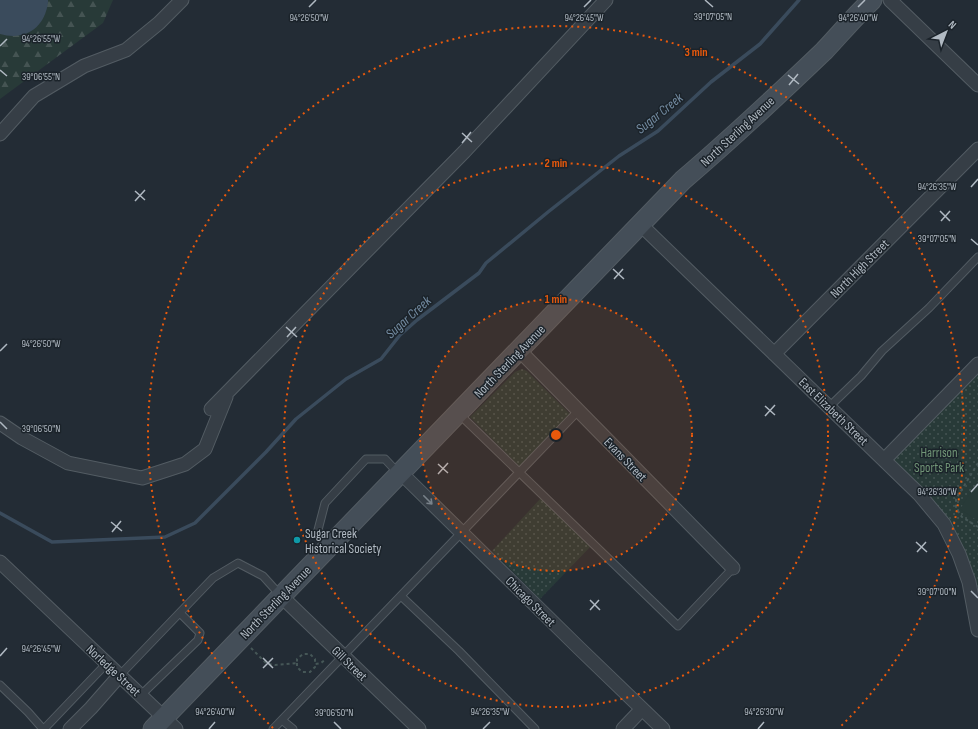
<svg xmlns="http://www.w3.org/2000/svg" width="978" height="729" viewBox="0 0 978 729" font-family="'Sofia Sans Condensed',sans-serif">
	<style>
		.green { fill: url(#green-dots) }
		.forest { fill: url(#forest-firs) }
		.pitch { fill: #283a38 }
		.water { fill: #3a4b5c }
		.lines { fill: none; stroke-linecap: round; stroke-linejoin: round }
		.stream { stroke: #3a4b5c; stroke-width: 3.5 }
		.service-casing { stroke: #535c63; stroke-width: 9 }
		.minor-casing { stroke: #535c63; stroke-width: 15 }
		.secondary-casing { stroke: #535c63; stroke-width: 21 }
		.path { stroke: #465757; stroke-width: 2; stroke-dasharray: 3 3; stroke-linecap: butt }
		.service { stroke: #363e46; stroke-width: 7 }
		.minor { stroke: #363e46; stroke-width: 13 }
		.secondary { stroke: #444e58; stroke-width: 19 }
		.oneway { stroke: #79828a }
		.ticks { fill: none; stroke: #b0b9c2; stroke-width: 1.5 }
		.ring { fill: none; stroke: #e8590c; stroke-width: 2; stroke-dasharray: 2 4 }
		.culture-dot { fill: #0f9aa8; stroke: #1b232a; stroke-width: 1.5 }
		.labels { text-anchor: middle; stroke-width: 3; stroke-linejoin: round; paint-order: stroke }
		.street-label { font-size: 13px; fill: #b0b9c2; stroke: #1b232a }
		.park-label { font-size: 13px; fill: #729677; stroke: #1b232a }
		.poi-label { font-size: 13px; fill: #b0b9c2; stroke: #1b232a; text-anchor: start }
		.water-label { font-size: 14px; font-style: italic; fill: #748ca2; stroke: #1b232a }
		.ticks-label { font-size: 10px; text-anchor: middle; fill: #b0b9c2; stroke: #1b232a; stroke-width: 3; stroke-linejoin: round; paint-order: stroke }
		.centre { fill: #e8590c; stroke: #1b232a; stroke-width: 2 }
		.ring-label { font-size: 12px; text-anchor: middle; font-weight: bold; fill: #e8590c; stroke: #1b232a; stroke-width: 3; stroke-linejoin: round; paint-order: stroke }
	</style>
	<defs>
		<pattern id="green-dots" width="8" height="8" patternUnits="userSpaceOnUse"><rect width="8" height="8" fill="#283a38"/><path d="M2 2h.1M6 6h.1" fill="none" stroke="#455453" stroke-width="1.8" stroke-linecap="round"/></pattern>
		<pattern id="forest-firs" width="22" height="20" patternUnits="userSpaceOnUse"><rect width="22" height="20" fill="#283a38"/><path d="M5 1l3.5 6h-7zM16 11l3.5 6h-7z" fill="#455453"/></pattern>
	</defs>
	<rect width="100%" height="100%" fill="#232c35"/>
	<path class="green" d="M978 364V630L944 524 884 460Z
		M522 369 527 371 572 416 521 468 470 417 515 372Z
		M541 498 591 546 540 599 492 551Z"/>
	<path class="forest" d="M0 0H113L103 23 0 99Z"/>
	<path class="pitch" d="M978 481V521L960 509Z"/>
	<path class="water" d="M0 0H48V2C45 28 25 41 0 34Z"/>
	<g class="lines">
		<path class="stream" d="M0 513 52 542 165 537 195 523 266 452 296 419 346 379 381 359 400 335 417 320 479 273 486 263 548 212 619 156 658 131 711 82 760 44 799 0"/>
		<g class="service-casing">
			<path id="service" d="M829 407 861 376 882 351 929 308 978 257
				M458 413 678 626 733 568
				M330 545 318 530 325 503 366 459H385L398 473
				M401 596 459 651 535 729
				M120 675 213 578 238 563 263 576 281 596
				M0 685 28 712 43 729
				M141 695 198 640 200 633 180 613
				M282 720 293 729
				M44 729 107 663
				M273 729 579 410"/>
		</g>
		<g class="minor-casing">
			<path id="minor" d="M890 0 978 85
				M0 134 34 96 84 66 126 50 159 23 182 0
				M640 224 919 494 944 524 959 554 969 582 978 630
				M519 350 733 568
				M774 354 978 149
				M211 409 464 152 606 0
				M0 423 22 438 68 463 142 478 185 464 205 449 226 397
				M884 460 978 364
				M401 473 579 648 663 729
				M0 562 176 729
				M281 596 419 729
				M70 729 91 708 120 675
				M623 729 642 709"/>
		</g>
		<g class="secondary-casing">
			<path id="secondary" d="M153 729 683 180C731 139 778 95 824 51 840 34 855 16 872 0"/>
		</g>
		<path class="path" d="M978 463 956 499V508L962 517 978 527
			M251 648 265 662 269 664 275 665 297 663V659L303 654H310L315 659V664L321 663 326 659
			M297 663V667L302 672H310L315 667V664"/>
		<use href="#service" class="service"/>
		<use href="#minor" class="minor"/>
		<use href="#secondary" class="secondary"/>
	</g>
	<defs><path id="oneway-shaft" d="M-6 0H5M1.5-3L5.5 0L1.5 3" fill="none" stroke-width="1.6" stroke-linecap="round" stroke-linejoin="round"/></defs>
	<use class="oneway" href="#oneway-shaft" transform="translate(428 500) rotate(45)"/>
	<path class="ticks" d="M705 0 713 7M309 7 316 0M584 7 591 0M858 7 865 0M0 46 7 39M0 70 7 76M788 75 799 84M789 85 798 74M462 133 472 142M462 143 471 132M971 187 978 179M135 191 145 200M135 201 145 190M940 211 950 221M941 221 950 211M971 239 978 245M613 269 624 279M614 279 623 269M286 327 297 337M287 337 296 327M0 351 7 344M765 406 775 415M765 416 775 405M0 422 7 429M438 464 448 473M438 474 448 463M971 492 978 484M111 522 122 531M112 532 121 521M916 542 927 552M917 552 926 542M971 591 978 598M590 600 600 610M590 610 599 600M0 656 7 648M263 658 273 668M263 668 273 658M334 722 341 729M209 729 215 722M483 729 490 722M758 729 764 722"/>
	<circle cx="556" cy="435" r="136" fill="#e8590c" fill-opacity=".12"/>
	<g class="ring">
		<circle cx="556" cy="435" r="136"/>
		<circle cx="556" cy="435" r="272"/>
		<path d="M273 728A408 408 0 1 1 839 728"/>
	</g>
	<circle class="culture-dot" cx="297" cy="540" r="4"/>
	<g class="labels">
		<g class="street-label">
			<text transform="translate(737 131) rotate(-43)" y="5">North Sterling Avenue</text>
			<text transform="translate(859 268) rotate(-45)" y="5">North High Street</text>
			<text transform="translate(509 361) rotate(-46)" y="5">North Sterling Avenue</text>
			<text transform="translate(834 411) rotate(44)" y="5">East Elizabeth Street</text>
			<text transform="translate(626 459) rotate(46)" y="5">Evans Street</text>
			<text transform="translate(531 601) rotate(45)" y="5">Chicago Street</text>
			<text transform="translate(275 602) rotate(-46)" y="5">North Sterling Avenue</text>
			<text transform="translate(350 663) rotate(44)" y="5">Gill Street</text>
			<text transform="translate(114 670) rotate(43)" y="5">Norledge Street</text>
		</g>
		<g class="park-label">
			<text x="939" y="457">Harrison<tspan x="939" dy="15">Sports Park</tspan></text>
		</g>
		<g class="poi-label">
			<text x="305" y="538">Sugar Creek<tspan x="305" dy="15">Historical Society</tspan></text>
		</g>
		<g class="water-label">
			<text transform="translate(659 113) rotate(-39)" y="5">Sugar Creek</text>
			<text transform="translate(408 317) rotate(-42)" y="5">Sugar Creek</text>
		</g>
	</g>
	<g class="ticks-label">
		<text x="713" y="20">39°07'05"N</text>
		<text x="309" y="21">94°26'50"W</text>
		<text x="584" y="21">94°26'45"W</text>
		<text x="858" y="21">94°26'40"W</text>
		<text x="41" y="42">94°26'55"W</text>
		<text x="41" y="80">39°06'55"N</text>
		<text x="937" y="190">94°26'35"W</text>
		<text x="937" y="242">39°07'05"N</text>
		<text x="41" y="347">94°26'50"W</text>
		<text x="41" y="432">39°06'50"N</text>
		<text x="937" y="495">94°26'30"W</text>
		<text x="937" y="595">39°07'00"N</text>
		<text x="41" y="652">94°26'45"W</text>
		<text x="215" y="715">94°26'40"W</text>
		<text x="490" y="715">94°26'35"W</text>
		<text x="764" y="715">94°26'30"W</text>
		<text x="334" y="716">39°06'50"N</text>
	</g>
	<circle cx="556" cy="435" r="6" class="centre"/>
	<g class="ring-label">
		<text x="696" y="56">3 min</text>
		<text x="556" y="167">2 min</text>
		<text x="556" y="303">1 min</text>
	</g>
	<g transform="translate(946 32) rotate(42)" stroke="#1b232a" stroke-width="3" paint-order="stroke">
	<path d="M0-3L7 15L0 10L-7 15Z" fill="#b0b9c2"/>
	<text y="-6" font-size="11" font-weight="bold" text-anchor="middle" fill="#b0b9c2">N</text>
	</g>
</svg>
